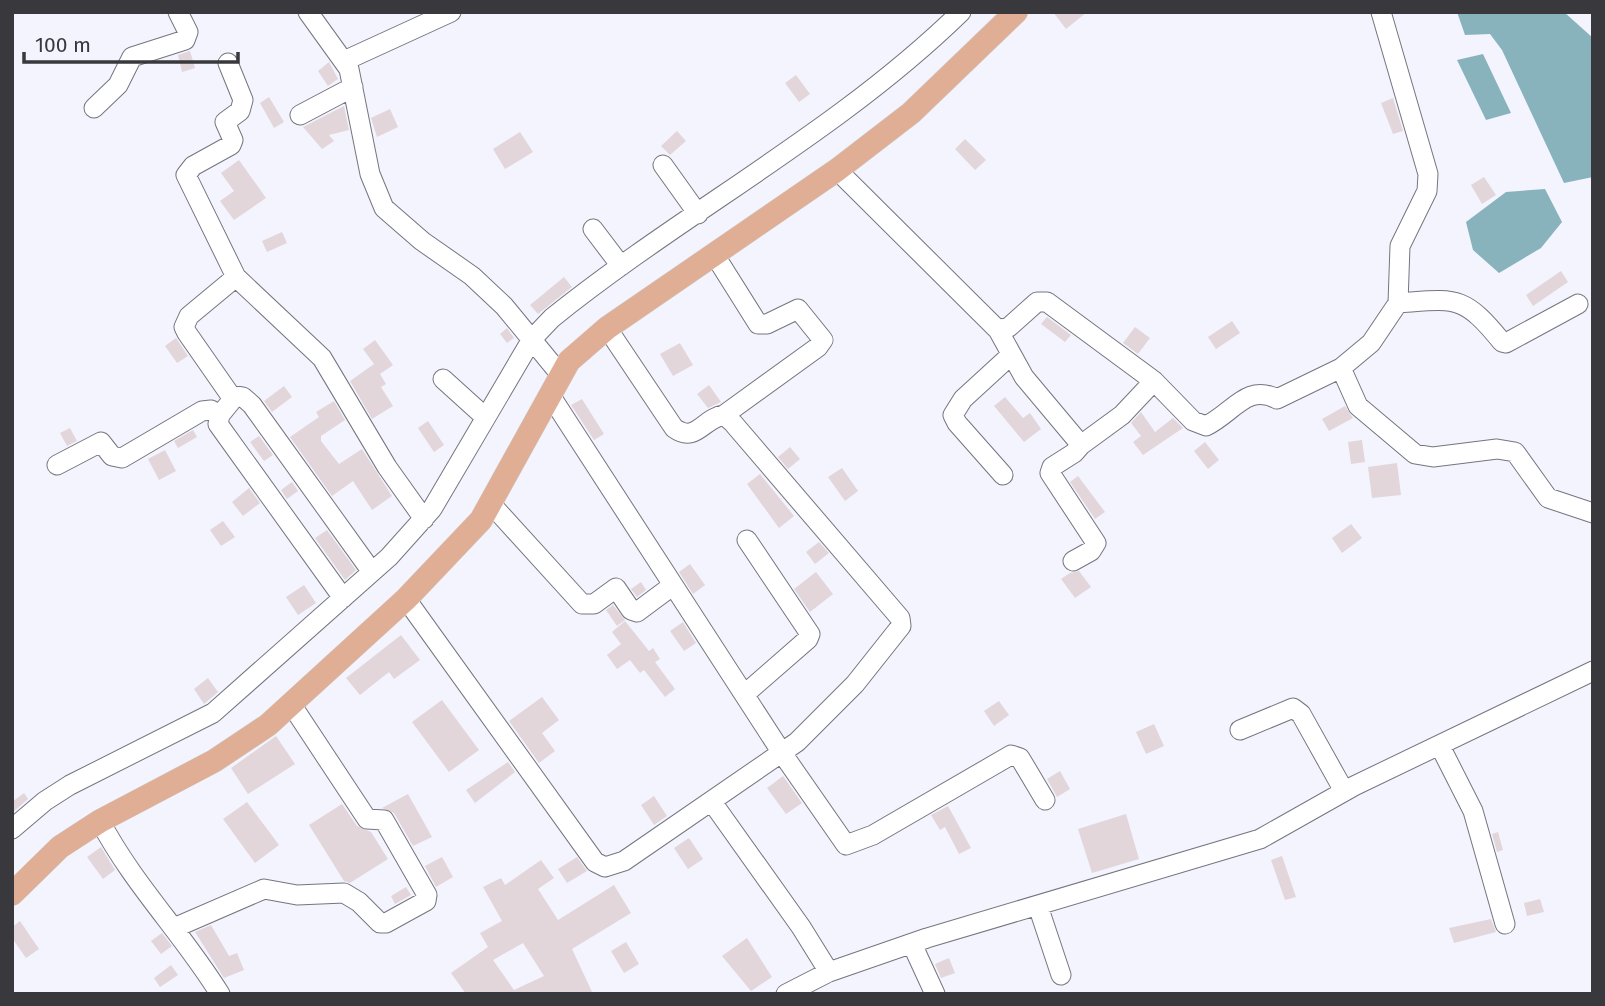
<svg xmlns="http://www.w3.org/2000/svg" width="1605" height="1006" viewBox="0 0 1605 1006" font-family="'Fira Sans',sans-serif">
	<style>
		.water { fill: #88b3bd }
		.building { fill: #e2d6db; fill-rule: evenodd }
		.lines { fill: none; stroke-linecap: round; stroke-linejoin: round }
		.minor-casing { stroke: #74757f; stroke-width: 21 }
		.major-casing { stroke: #d3d3d4; stroke-width: 24 }
		.minor { stroke: #fff; stroke-width: 19 }
		.major { stroke: #dfae95; stroke-width: 23 }
	</style>
	<rect width="100%" height="100%" fill="#f3f4fd"/>
	<path class="water" d="M1457 12H1564L1593 38V177L1564 183 1502 50 1490 34 1465 35Z
		M1483 54 1511 113 1486 120 1457 60Z
		M1545 189 1562 222 1541 248 1499 273 1473 250 1466 222 1506 192Z"/>
	<path class="building" d="M1053 12H1087L1066 29Z
		M190 51 195 68 182 72 178 55Z
		M329 62 338 79 328 86 318 71Z
		M796 75 810 94 799 102 785 83Z
		M269 97 284 122 274 128 260 103Z
		M1393 98 1403 131 1393 134 1381 103Z
		M344 106 349 130 329 135 334 141 322 149 303 127Z
		M390 109 398 127 377 137 371 118Z
		M677 131 686 141 670 155 661 146Z
		M520 132 533 152 505 169 493 149Z
		M965 139 986 160 975 170 955 149Z
		M239 160 266 198 234 220 220 201 234 191 221 173Z
		M1484 177 1496 195 1482 204 1471 185Z
		M282 232 287 243 267 252 262 241Z
		M1561 271 1568 282 1533 306 1526 295Z
		M564 277 572 287 538 314 530 305Z
		M1047 317 1071 335 1065 342 1041 324Z
		M1232 321 1240 333 1216 349 1208 337Z
		M1135 327 1150 338 1138 354 1123 343Z
		M507 328 514 338 507 343 500 334Z
		M176 338 188 356 177 363 165 346Z
		M375 340 393 365 380 374 386 384 381 387 393 406 372 419 350 381 374 364 363 349Z
		M680 343 693 365 673 376 660 354Z
		M709 385 721 402 708 408 697 394Z
		M284 386 292 397 272 412 264 401Z
		M1005 397 1023 418 1030 413 1041 429 1024 442 994 406Z
		M582 399 604 434 594 440 571 405Z
		M334 401 345 420 321 436V441L339 464 362 449 392 496 372 510 353 481 332 496 290 437 319 417 316 412Z
		M1345 406 1353 418 1329 431 1322 419Z
		M1141 412 1155 432 1173 418 1183 428 1143 455 1133 442 1141 436 1131 423Z
		M428 421 444 445 434 452 418 428Z
		M70 428 77 441 67 446 60 433Z
		M193 430 197 437 178 448 174 441Z
		M259 436 273 455 264 461 250 442Z
		M1362 440 1365 462 1351 464 1348 442Z
		M1205 442 1219 460 1208 469 1194 451Z
		M790 447 800 459 788 469 778 457Z
		M165 450 176 471 159 480 148 459Z
		M1397 463 1401 495 1372 498 1368 467Z
		M842 468 858 491 845 501 828 477Z
		M760 474 794 516 779 528 747 484Z
		M1078 476 1105 512 1095 519 1070 482Z
		M292 482 298 491 287 499 281 490Z
		M249 488 260 503 243 516 232 502Z
		M223 521 235 537 221 546 210 530Z
		M1351 524 1362 538 1342 553 1332 538Z
		M327 530 356 570 345 580 315 538Z
		M819 542 829 553 815 564 806 552Z
		M690 564 705 585 693 594 679 572Z
		M1079 571 1091 587 1075 598 1061 579 1070 573Z
		M816 572 833 594 810 612 794 589Z
		M641 582 646 590 637 597 631 589Z
		M304 585 316 603 298 615 286 597Z
		M613 605 625 620 617 626 606 610Z
		M625 621 649 651 653 648 660 659 655 662 675 689 665 697 644 670 640 673 630 660 617 669 607 655 621 644 612 632Z
		M683 622 696 643 684 651 670 631Z
		M401 635 420 660 394 679 389 672 360 695 346 678Z
		M208 678 218 692 204 704 194 689Z
		M542 697 559 720 542 733 555 751 539 763 509 721Z
		M442 700 479 750 449 772 412 722Z
		M999 701 1009 715 994 726 984 711Z
		M1154 724 1164 746 1146 754 1136 732Z
		M276 736 295 764 248 794 231 768Z
		M508 762 515 772 475 803 466 790Z
		M1060 771 1070 789 1057 797 1047 779Z
		M783 776 802 803 786 814 767 788Z
		M24 793 28 799 12 813V802Z
		M408 794 432 837 413 846 394 813 382 808Z
		M654 796 667 816 654 825 641 805Z
		M247 802 279 845 255 863 223 819Z
		M342 804 357 826 371 832 388 859 350 883 344 881 309 825Z
		M948 806 971 848 959 854 945 827 940 830 931 815Z
		M1126 814 1139 859 1092 873 1078 829Z
		M1498 832 1503 850 1497 852 1492 834Z
		M689 838 703 859 688 869 674 848Z
		M101 847 115 870 103 879 87 857Z
		M1282 856 1296 897 1285 900 1271 860Z
		M442 857 453 877 436 887 425 866Z
		M577 857 587 871 567 883 558 869Z
		M541 860 554 878 538 889 558 920 614 885 631 913 572 949 593 994H466L451 973 488 947 480 933 502 921 483 887 501 878 505 885ZM523 943 544 976 514 990 493 960Z
		M406 887 411 895 395 904 391 896Z
		M1540 899 1544 912 1527 916 1524 903Z
		M1491 919 1496 932 1454 943 1449 928Z
		M20 921 39 949 26 958 12 938V927Z
		M211 925 229 956 237 953 244 970 224 978 195 932Z
		M162 933 172 946 161 954 151 941Z
		M747 938 772 977 751 991 722 956Z
		M626 942 639 964 624 973 611 951Z
		M949 958 955 973 941 978 935 964Z
		M171 965 178 975 160 987 154 978Z"/>
	<g class="lines">
		<g class="minor-casing">
			<path id="minor" d="M308 12 349 69 370 174 384 208 422 241 472 276 504 306 560 374
				M344 61 451 12
				M228 63 243 100 240 111 225 122 233 140 231 145 193 166 186 175 236 277
				M94 108 118 85 132 57 185 40 188 32 178 12
				M300 115 353 87
				M663 165 698 214
				M837 170 998 330 1009 327 1037 302H1047L1154 381 1193 421 1206 426C1233 413 1247 383 1277 399L1341 368 1371 343 1398 303 1400 246 1427 191 1428 174 1381 12
				M593 229 621 266
				M714 254 758 324H767L798 309 823 340 818 347 724 415
				M1398 303C1456 299 1463 294 1502 342L1506 343 1578 304
				M998 330 1024 377 1081 445 1074 453 1052 467 1050 473 1096 543 1091 551 1073 561
				M1341 368 1358 406 1415 454 1433 457 1497 449 1515 452 1548 498 1593 513
				M443 379 485 417
				M232 395 243 397 252 405 372 572
				M550 395 782 753 846 845 873 835 1011 755 1020 758 1045 800
				M1081 445 1122 415 1154 381
				M57 465 101 442 112 456 122 458 202 411 211 410 220 415
				M1003 475 957 423 953 415 963 399 1011 355
				M492 505 582 604H594L616 588 631 610 637 612 672 586
				M343 598 218 424 220 415 233 399 187 333 184 327 189 316 236 277 322 358 387 467 424 519
				M406 599 595 862 605 867 624 861 797 742 855 684 901 626 900 618 733 423 724 415C703 418 696 444 674 428L607 328
				M745 694 808 639 810 634 747 540
				M1240 730 1293 708 1301 714 1344 791
				M1440 746 1473 811 1505 924
				M712 802 801 927 829 972
				M100 821C133 884 183 934 220 994
				M12 829 45 801 70 785 213 713 389 557 432 509 532 339 552 318C685 211 838 132 961 12
				M1038 906 1061 975
				M174 928 264 889 297 895 344 893 359 902 380 923H386L426 901 427 895 384 820 367 819 291 704
				M912 944 935 994
				M786 994 829 972 927 938 1260 839 1354 786 1593 671"/>
		</g>
		<g class="major-casing">
			<path id="major" d="M12 894 60 847 100 821 214 761 268 725 406 599 481 520 569 361 607 328 837 170 911 113 1016 12"/>
		</g>
		<use href="#minor" class="minor"/>
		<use href="#major" class="major"/>
	</g>
	<rect width="1605" height="1006" fill="none" stroke="#38383d" stroke-width="28"/>
	<path d="M24 52v10h214v-10" fill="none" stroke="#38383d" stroke-width="3.5"/>
	<text x="35" y="52" font-size="21" fill="#38383d" stroke="#f3f4fd" stroke-width="5" paint-order="stroke">100 m</text>
</svg>
